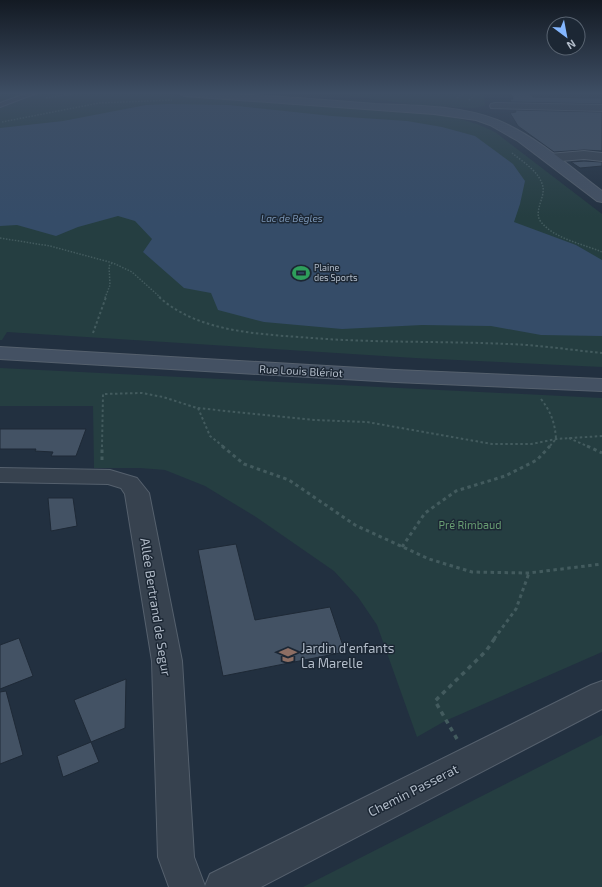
<svg xmlns="http://www.w3.org/2000/svg" width="602" height="887" viewBox="0 0 602 887" font-family="'Exo 2',sans-serif">
	<style>
		.green { fill: #253e41 }
		.water { fill: #354c68 }
		.building { fill: #435264; stroke: #1e2936 }
		.lines { fill: none; stroke-linecap: round; stroke-linejoin: round }
		.lane-casing { stroke: #55606d; stroke-width: 2 }
		.street-casing { stroke: #55606d; stroke-width: 2 }
		.secondary-casing { stroke: #55606d; stroke-width: 2 }
		.path-far3 { stroke: #435b5e; stroke-width: 1.5; stroke-dasharray: 1.5 1.5; stroke-linecap: butt }
		.path-far2 { stroke: #435b5e; stroke-width: 2; stroke-dasharray: 2.5 2.5; stroke-linecap: butt }
		.path-far1 { stroke: #435b5e; stroke-width: 3; stroke-dasharray: 3.5 3.5; stroke-linecap: butt }
		.path { stroke: #435b5e; stroke-width: 3.5; stroke-dasharray: 4.5 4.5; stroke-linecap: butt }
		.lane { fill: #37424f; fill-rule: evenodd }
		.street { fill: #37424f; fill-rule: evenodd }
		.secondary { fill: #445163; fill-rule: evenodd }
		.labels { text-anchor: middle; stroke-width: 3; stroke-linejoin: round; paint-order: stroke }
		.far-poi-label { font-size: 9px; fill: #b3bdca; stroke: #1c2734; text-anchor: start }
		.far-water-label { font-size: 10px; font-style: italic; fill: #7994b4; stroke: #1c2734 }
		.street-label { font-size: 11px; fill: #b3bdca; stroke: #1c2734 }
		.park-label { font-size: 11px; fill: #689d72; stroke: #1c2734 }
		.near-street-label { font-size: 13px; fill: #b3bdca; stroke: #1c2734 }
		.near-poi-label { font-size: 13px; fill: #b3bdca; stroke: #1c2734; text-anchor: start }
	</style>
	<rect width="100%" height="100%" fill="#223040"/>
	<path class="green" d="M0 93H152L190 97C245 101 301 105 357 108 403 112 453 110 495 132L602 214V367L415 358 7 332 2 340H0Z
		M330 93H484L485 106 472 108 417 105Z
		M0 368 602 398V652L445 721 417 737 377 625 358 597 334 571 256 517 205 486 165 470 140 468H94L93 406H0Z
		M602 735V887H303Z"/>
	<path class="water" d="M169 104 229 105 332 116 407 121 442 127 475 136 513 164 525 181 520 204 514 222 576 245 602 260V336L541 335 491 326 422 325 342 329 264 322 218 310 211 293 184 288 143 252 152 239 135 221 118 216 78 227 56 236 17 225 0 226V128L63 121 146 105Z"/>
	<path class="building" d="M511 93 531 94 533 97 602 98V104L511 102 510 99H513Z
		M515 110 602 112V151L584 150 554 152 518 126 510 113 516 112Z
		M584 161 602 162V166L580 168 571 162Z
		M0 429H86L76 456H51L53 452 35 451 36 449H0Z
		M48 498H73L77 526 51 531Z
		M236 544 255 620 330 607 345 652 223 676 198 550Z
		M19 638 33 676 0 689V645Z
		M126 679 125 728 91 742 99 762 63 777 57 756 91 742 74 700Z
		M6 691 23 755 0 764V692Z"/>
	<g class="lines">
		<g class="lane-casing">
			<path id="lane" d="M28 93H37L0 107V103Z"/>
		</g>
		<g class="street-casing">
			<path id="street" d="M495 103 602 105V111L491 108 490 106 491 104Z
				M584 151 602 153V161L584 159 549 162 543 158 549 154Z
				M0 468 110 470 137 478 149 493 182 661 194 857 205 886 210 874 591 685 602 681V709L261 887H169L158 857 152 661 125 494 121 488 108 484 0 482Z"/>
		</g>
		<g class="secondary-casing">
			<path id="secondary" d="M179 93C245 93 310 99 375 104 415 106 460 105 497 120 536 136 569 166 602 191V202L597 201 518 141 490 125 476 120 434 114 184 96Z
				M0 347 395 370 602 379V391L395 382 0 359Z"/>
		</g>
		<path class="path-far3" d="M46 98 79 93
			M457 98 463 93
			M469 100 478 93
			M2 122 99 103 172 100
			M512 153C523 162 540 172 543 187 545 198 533 212 541 222 555 239 583 244 602 252
			M0 238 50 246 113 263 132 272 161 298
			M105 298 110 285 109 266 112 263"/>
		<path class="path-far2" d="M159 297C199 333 261 334 312 338 377 343 443 341 508 344 540 345 571 350 602 353
			M93 333 106 297
			M541 399C551 412 555 423 556 439L549 447
			M198 408 210 436 224 447
			M569 438 589 447
			M102 447 103 394 142 393 163 397 197 408 314 420 367 422 492 444H531L556 439 602 436"/>
		<path class="path-far1" d="M222 446 244 464 289 480 355 525 429 559 472 572 529 573 602 564
			M587 446 602 453
			M102 460V446
			M402 547 425 513 456 491 505 476 537 460 550 446
			M494 639 516 609 529 573"/>
		<path class="path" d="M457 739 435 701 486 651 495 638"/>
		<use href="#lane" class="lane"/>
		<use href="#street" class="street"/>
		<use href="#secondary" class="secondary"/>
	</g>
	<linearGradient id="sky" x2="0" y2="1"><stop stop-color="#131a23"/><stop offset="0.43" stop-color="#3e4e64"/><stop offset="1" stop-color="#3e4e64" stop-opacity="0"/></linearGradient>
	<rect width="602" height="217" fill="url(#sky)"/>
	<defs>
		<g id="stadium-bare" transform="scale(1.38)"><path d="M0-5a6.5 5 0 1 0 0 10a6.5 5 0 1 0 0-10ZM-3.5-1.8h7v3.6h-7Z" fill="#2e9e5b" stroke="#1c2734" stroke-width="2.5" paint-order="stroke"/></g>
		<g id="school-bare" transform="scale(1.38)"><path d="M0-5L7-2L0 1L-7-2ZM-4 1L0 2.5L4 1V4Q0 6-4 4Z" fill="#8d6e63" stroke="#1c2734" stroke-width="2.5" paint-order="stroke"/></g>
	</defs>
	<g fill-rule="evenodd">
		<use href="#stadium-bare" x="301" y="273"/>
		<use href="#school-bare" x="288" y="655"/>
	</g>
	<g class="labels">
		<g class="far-poi-label">
			<text x="314" y="271">Plaine<tspan x="314" dy="10">des Sports</tspan></text>
		</g>
		<g class="far-water-label">
			<text x="292" y="222">Lac de Bègles</text>
		</g>
		<g class="street-label">
			<text transform="translate(301 371) rotate(3)" y="4">Rue Louis Blériot</text>
		</g>
		<g class="park-label">
			<text x="470" y="529">Pré Rimbaud</text>
		</g>
		<g class="near-street-label">
			<text transform="translate(156 607) rotate(81)" y="5">Allée Bertrand de Segur</text>
			<text transform="translate(413 790) rotate(-27)" y="5">Chemin Passerat</text>
		</g>
		<g class="near-poi-label">
			<text x="301" y="653">Jardin d'enfants<tspan x="301" dy="15">La Marelle</tspan></text>
		</g>
	</g>
	<g transform="translate(566 36) rotate(148)"><circle r="19" fill="#1c2734" stroke="#586370"/>
	<path d="M0-3L7 15L0 10L-7 15Z" fill="#84b7ff"/>
	<text y="-6" font-size="11" font-weight="bold" text-anchor="middle" fill="#b3bdca">N</text>
	</g>
</svg>
